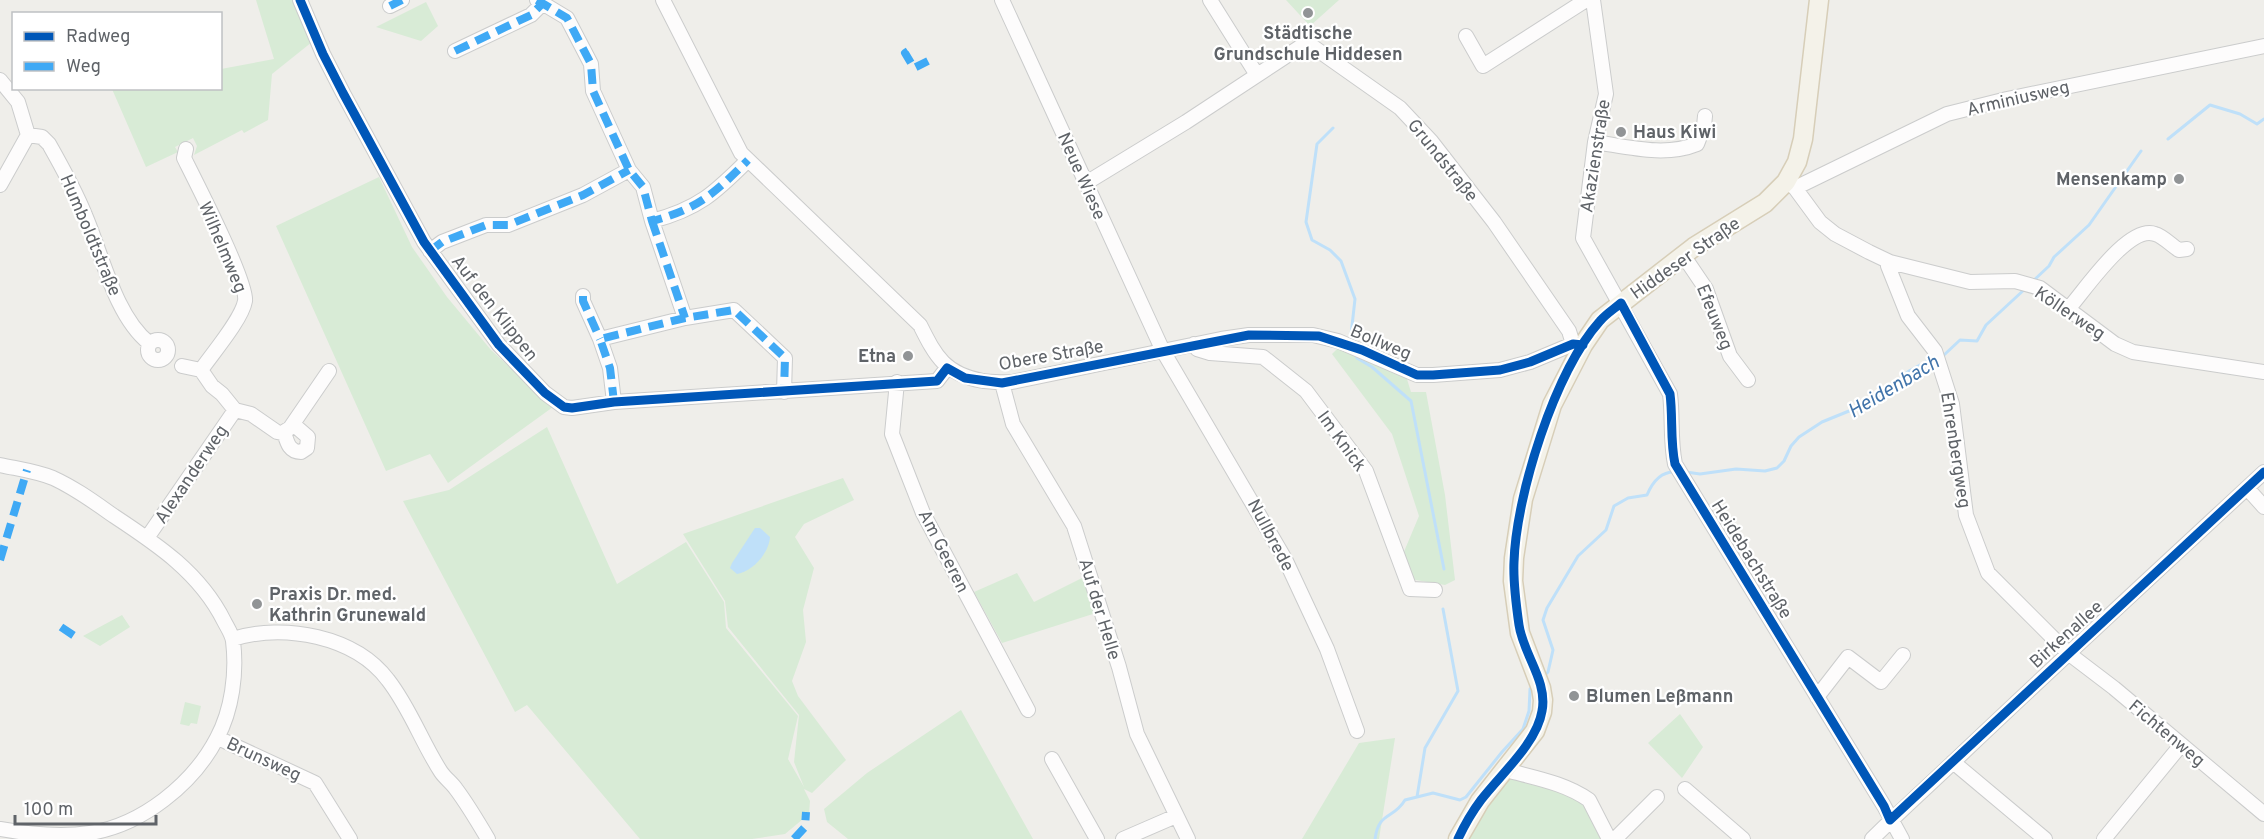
<svg xmlns="http://www.w3.org/2000/svg" width="2264" height="839" viewBox="0 0 2264 839" font-family="Overpass,sans-serif">
	<style>
		.green { fill: #d8ebd6 }
		.water { fill: #bfe0f9 }
		.lines { fill: none; stroke-linecap: round; stroke-linejoin: round }
		.stream { stroke: #bfe0f9; stroke-width: 3 }
		.minor-casing { stroke: #cbcccc; stroke-width: 16 }
		.major-casing { stroke: #d7ceb8; stroke-width: 21 }
		.minor { stroke: #fdfcfc; stroke-width: 14 }
		.major { stroke: #f4f2e9; stroke-width: 18 }
		.quiet { stroke: #3fa9f5; stroke-width: 8; stroke-dasharray: 15 8; stroke-linecap: butt }
		.cycleway-casing { stroke: #fff; stroke-width: 13 }
		.cycleway { stroke: #0057b8; stroke-width: 9 }
		.poi-dot { fill: #919496; stroke: #fff; stroke-width: 2 }
		.labels { text-anchor: middle; stroke-width: 4.5; stroke-linejoin: round; paint-order: stroke }
		.poi-label { font-size: 18px; font-weight: bold; fill: #5f6368; stroke: #fff; text-anchor: start }
		.street-label { font-size: 18px; fill: #5f6368; stroke: #fff }
		.water-label { font-size: 20px; font-style: italic; fill: #4174aa; stroke: #fff }
	</style>
	<rect width="100%" height="100%" fill="#efeeea"/>
	<path class="green" d="M256 0H296L312 42 272 74 268 120 244 133 242 130 194 155 197 146 193 138 175 147 178 152 146 167 112 89 220 88 221 69 274 59Z
		M1286 0H1339L1310 26Z
		M426 2 438 26 421 41 376 27Z
		M379 177 412 247 447 297 491 350 553 407 448 483 430 454 386 471 276 226Z
		M1339 347 1406 376 1411 392H1426L1445 495 1455 580 1445 585 1410 579 1403 554 1419 516 1392 434 1332 354Z
		M547 427 617 584 686 542 724 602 726 628 798 716 788 759 804 787 794 762 799 715 728 627 725 601 683 534 843 478 854 500 804 524 795 537 814 568 803 610 806 642 792 681 798 696 846 760 812 793 804 789 810 801 809 814 785 834 752 839H640L527 705 515 712 403 501 449 490Z
		M1017 573 1034 602 1084 577 1096 613 1002 643 974 592Z
		M122 615 130 627 100 646 83 636Z
		M185 702 201 706 197 724 191 723 189 726 180 724Z
		M961 710 1033 839H848L827 822 824 809 867 773Z
		M1680 714 1703 747 1682 778 1648 743Z
		M1395 738 1379 839H1302L1359 743Z
		M1508 776 1571 792 1588 805 1603 839H1463Z"/>
	<path class="water" d="M755 528H760L770 537C769 553 753 571 737 574L730 568 732 563Z"/>
	<g class="lines">
		<path class="stream" d="M1333 128 1317 144 1306 222 1312 240 1330 250 1341 261 1355 299 1351 335 1353 342
			M2168 139 2210 105 2240 114 2257 124 2264 119
			M2033 281 2049 266 2054 257 2089 225 2141 151
			M1356 355 1357 358 1372 367 1411 401 1444 569
			M1940 356 1944 355 1960 340 1977 341 1986 325 2026 288
			M1686 472 1700 474 1736 469 1765 471 1777 468 1784 461 1791 446 1799 437 1822 422 1876 400 1909 371 1933 358
			M1543 677 1548 672 1553 650 1543 620 1547 608 1578 556 1606 530 1614 506 1628 498 1647 495C1652 483 1660 472 1674 472
			M1417 797 1425 748 1458 691 1443 609
			M1375 839C1379 811 1393 820 1405 800L1433 793 1460 800 1466 797 1502 752 1523 729 1529 711 1530 689 1534 686"/>
		<g class="minor-casing">
			<path id="minor" d="M300 0 323 54 343 93 424 242 499 345 545 393 564 407 572 408 614 402 937 381 947 368
				M537 0 567 18 591 64 593 91 629 170 643 187 652 221C698 209 715 193 748 160
				M663 0 741 153 920 325C936 357 945 374 983 381 993 382 1002 383 1012 382L1221 339 1249 335H1313L1338 341 1417 375H1433L1500 370 1530 362 1573 344 1583 345
				M1002 0 1163 351 1285 559 1327 649 1357 731
				M1210 0 1257 75
				M1593 0 1606 94 1595 142 1583 238 1670 394C1673 417 1670 441 1675 464L1884 806 1902 839
				M390 6 402 0
				M1466 36 1483 66 1586 0
				M455 51 531 15 542 4
				M0 80 18 102 28 135 0 185
				M28 135 42 137 49 144C62 167 75 190 85 215 102 254 115 316 149 343
				M1595 142C1629 147 1665 157 1697 144L1704 126 1705 116
				M186 149 184 158C195 180 248 283 245 301 242 319 212 354 201 370
				M1786 182 1795 188 1820 222 1835 234 1869 252 1890 262 1970 282 2015 281 2040 288 2115 344 2133 352 2264 372
				M1086 183 1186 122 1303 45 1312 46 1400 108 1431 141 1494 222 1569 331 1573 344
				M1795 188 1947 114 2007 99 2264 46
				M652 221 685 318
				M430 251 442 242 486 225H508L583 195 629 170
				M1683 255 1706 289 1730 356 1748 380
				M1890 262 1888 266 1908 316 1935 351 1952 404 1966 515 1988 573 2068 653 2114 688 2264 814
				M583 296V301L600 339
				M2069 308C2085 290 2129 224 2155 234 2163 236 2172 246 2179 250L2187 249
				M148 350a10 10 0 1 1 20 0a10 10 0 1 1-20 0Z
				M1194 344 1197 349 1210 353 1263 357 1306 391 1366 471 1410 589 1435 590
				M182 366 201 370 212 386 222 394 235 410 251 414 277 432 282 433 290 428 329 371
				M897 382 892 434 923 513 1028 710
				M1002 383 1013 424 1074 526 1119 667 1137 734 1188 839
				M614 402 610 368 600 339 685 318 734 310 785 358 784 392
				M284 432C287 442 289 452 301 452L307 448 308 437 293 424
				M0 465C18 469 35 471 53 478 75 488 94 502 114 516 158 545 200 573 224 621 227 627 232 634 233 641 237 673 232 710 217 738 193 784 142 825 90 833 62 837 28 834 0 829
				M2247 488 2264 507
				M147 538 235 410
				M233 639C284 623 355 636 388 680 410 708 422 743 441 772 445 778 452 783 456 789 468 805 478 822 488 839
				M1817 697 1848 657 1881 682 1903 655
				M218 738 315 783 350 839
				M1052 759 1097 839
				M1953 762 2045 839
				M1506 770C1535 778 1565 783 1589 800L1609 839
				M1685 789 1743 839
				M1123 839 1176 816
				M1615 839 1657 797
				M1872 839C1903 808 1936 779 1968 748 2066 655 2165 564 2264 472
				M2104 839 2181 745"/>
		</g>
		<g class="major-casing">
			<path id="major" d="M1458 839 1480 801 1535 731 1542 712 1543 700 1541 688 1520 633 1513 581 1514 558 1523 499 1552 405 1583 345 1600 320 1694 247 1765 203 1786 182 1797 162 1803 139 1819 0"/>
		</g>
		<use href="#minor" class="minor"/>
		<use href="#major" class="major"/>
		<path class="quiet" d="M537 0 567 18 591 64 593 91 629 170 643 187 652 221C698 209 715 193 748 160
			M390 6 402 0
			M455 51 531 15 542 4
			M908 51 905 53 914 68 928 61
			M652 221 685 318
			M430 251 442 242 486 225H508L583 195 629 170
			M583 296V301L600 339
			M614 402 610 368 600 339 685 318 734 310 785 358 784 392
			M0 560 27 470
			M61 627 76 637
			M794 839 805 827 806 812"/>
		<g class="cycleway-casing">
			<path id="cycleway" d="M300 0 323 54 343 93 424 242 499 345 545 393 564 407 572 408 614 402 937 381 947 368 965 378 1002 383 1249 335 1319 336 1362 350 1417 375H1433L1500 370 1530 362 1573 344 1583 345
				M1458 839C1464 826 1472 812 1481 800 1500 775 1537 743 1542 711 1548 681 1523 654 1519 625 1516 604 1513 583 1514 562 1516 495 1555 371 1600 321 1606 314 1614 309 1621 303L1670 394C1673 417 1670 441 1675 464L1884 806 1890 820 2264 472"/>
		</g>
		<use href="#cycleway" class="cycleway"/>
	</g>
	<g class="poi-dot">
		<circle cx="1308" cy="13" r="6"/>
		<circle cx="1621" cy="132" r="6"/>
		<circle cx="2179" cy="179" r="6"/>
		<circle cx="908" cy="356" r="6"/>
		<circle cx="257" cy="604" r="6"/>
		<circle cx="1574" cy="696" r="6"/>
	</g>
	<g class="labels">
		<g class="poi-label">
			<text x="1308" y="39" text-anchor="middle">Städtische<tspan x="1308" dy="21">Grundschule Hiddesen</tspan></text>
			<text x="1633" y="138">Haus Kiwi</text>
			<text x="2167" y="185" text-anchor="end">Mensenkamp</text>
			<text x="896" y="362" text-anchor="end">Etna</text>
			<text x="269" y="600">Praxis Dr. med.<tspan x="269" dy="21">Kathrin Grunewald</tspan></text>
			<text x="1586" y="702">Blumen Leßmann</text>
		</g>
		<g class="street-label">
			<text transform="translate(2018 98) rotate(-13)" y="6">Arminiusweg</text>
			<text transform="translate(1595 156) rotate(-81)" y="6">Akazienstraße</text>
			<text transform="translate(1443 160) rotate(51)" y="6">Grundstraße</text>
			<text transform="translate(1082 176) rotate(66)" y="6">Neue Wiese</text>
			<text transform="translate(91 235) rotate(67)" y="6">Humboldtstraße</text>
			<text transform="translate(223 247) rotate(67)" y="6">Wilhelmweg</text>
			<text transform="translate(1685 258) rotate(-35)" y="6">Hiddeser Straße</text>
			<text transform="translate(495 308) rotate(52)" y="6">Auf den Klippen</text>
			<text transform="translate(2070 313) rotate(34)" y="6">Köllerweg</text>
			<text transform="translate(1715 317) rotate(68)" y="6">Efeuweg</text>
			<text transform="translate(1381 342) rotate(23)" y="6">Bollweg</text>
			<text transform="translate(1051 355) rotate(-10)" y="6">Obere Straße</text>
			<text transform="translate(1342 441) rotate(54)" y="6">Im Knick</text>
			<text transform="translate(1956 450) rotate(81)" y="6">Ehrenbergweg</text>
			<text transform="translate(191 474) rotate(-56)" y="6">Alexanderweg</text>
			<text transform="translate(1271 535) rotate(62)" y="6">Nullbrede</text>
			<text transform="translate(944 551) rotate(63)" y="6">Am Geeren</text>
			<text transform="translate(1752 559) rotate(58)" y="6">Heidebachstraße</text>
			<text transform="translate(1100 609) rotate(73)" y="6">Auf der Helle</text>
			<text transform="translate(2066 634) rotate(-42)" y="6">Birkenallee</text>
			<text transform="translate(2167 733) rotate(40)" y="6">Fichtenweg</text>
			<text transform="translate(264 759) rotate(25)" y="6">Brunsweg</text>
		</g>
		<g class="water-label">
			<text transform="translate(1893 386) rotate(-31)" y="7">Heidenbach</text>
		</g>
	</g>
	<rect x="12" y="12" width="210" height="78" fill="#ffffff" stroke="#bfc1c3" stroke-width="1.5"/>
	<rect x="24" y="32" width="30" height="9" fill="#0057b8" stroke="#bfc1c3" stroke-width="1.5"/>
	<text x="66" y="42" font-size="18" fill="#5f6368">Radweg</text>
	<rect x="24" y="62" width="30" height="9" fill="#3fa9f5" stroke="#bfc1c3" stroke-width="1.5"/>
	<text x="66" y="72" font-size="18" fill="#5f6368">Weg</text>
	<path d="M15 815v9h141v-9" fill="none" stroke="#5f6368" stroke-width="3"/>
	<text x="24" y="815" font-size="18" fill="#5f6368" stroke="#ffffff" stroke-width="4.5" paint-order="stroke">100 m</text>
</svg>
